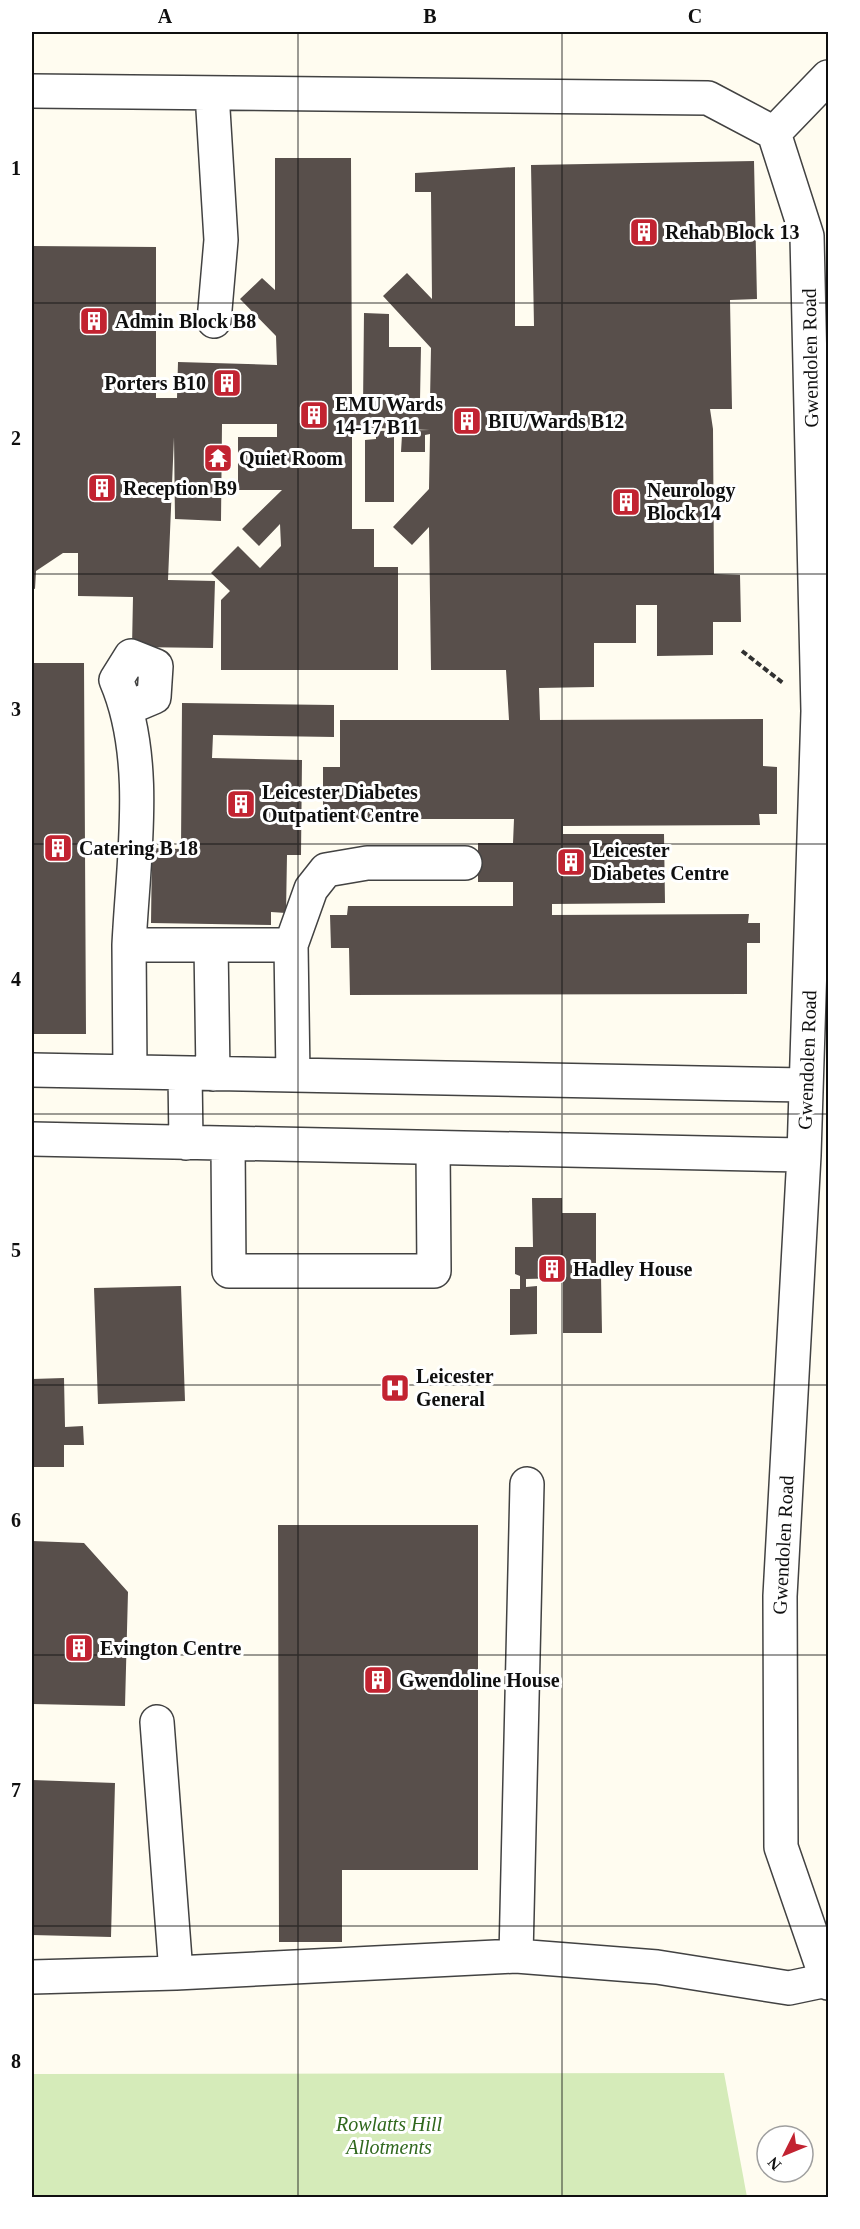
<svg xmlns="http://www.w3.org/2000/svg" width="860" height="2229" viewBox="0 0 860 2229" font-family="Georgia,serif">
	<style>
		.green { fill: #d5ebb9 }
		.building { fill: #584f4b }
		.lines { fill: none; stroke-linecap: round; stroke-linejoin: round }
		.minor-casing { stroke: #424242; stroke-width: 36 }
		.path { stroke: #313131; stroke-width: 4; stroke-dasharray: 6 3; stroke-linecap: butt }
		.minor { stroke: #fff; stroke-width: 33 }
		.grid { fill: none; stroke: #0f0f0f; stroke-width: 1.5; stroke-opacity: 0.55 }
		.labels { text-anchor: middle; stroke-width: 6; stroke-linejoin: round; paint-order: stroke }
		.poi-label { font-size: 20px; font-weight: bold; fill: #0f0f0f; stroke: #fff; text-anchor: start }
		.street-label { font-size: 20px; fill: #0f0f0f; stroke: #fff }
		.park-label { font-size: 20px; font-style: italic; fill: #30681d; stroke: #fff }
		.neatline { fill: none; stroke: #0f0f0f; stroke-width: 2 }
		.grid-label { font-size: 20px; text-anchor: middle; font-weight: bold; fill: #0f0f0f }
	</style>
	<rect width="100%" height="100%" fill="#fffcf0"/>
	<path class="green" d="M724 2073 747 2197H32V2074Z"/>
	<path class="building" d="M275 158H351L352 405 363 406 364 313 389 314V347H421L420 400H430L431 348 383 296 407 273 432 299 431 192H415V173L515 167V326H534L531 165 754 161 757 299 730 300 732 409H710L713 429 714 574 740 575 741 622H713V655L657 656V605H636V643H594V687L539 688 540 720 763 719V766L777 767V814H759L760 825 563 826V834H664L665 903 552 904V915L749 914 748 923H760V943H747V994L350 995 349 948H331L330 915H347L348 906H513V882H478V843H513L514 819H342L341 812H323V767H340V720H509L506 670H431L429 527 412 545 393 527 429 489 430 434 425 435V452H401L402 435H387V438L394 437V502H365V440L376 439V431L430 430 352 427V529H374V567H398V670H221V600L230 591 211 573 238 546 260 568 281 546 280 524 259 546 242 529 282 490H238V437H277V424H222L221 521 175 519 174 437 168 580 215 581 213 648 132 647 133 597 78 596V553H63L36 571 35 589 32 588V246L156 247V398H177L178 362 277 365 276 336 240 299 262 278 275 290Z
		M32 663H84L86 1034H32Z
		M182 703 334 705V737L213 735 212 758 302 760 301 855H287L286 913 271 912V925L151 923 152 848 181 849Z
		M532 1198H562V1213H596V1263L588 1264V1275H601L602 1333H563V1278L526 1279V1287L537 1286V1334L510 1335V1289H520V1276L515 1274V1247H533Z
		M181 1286 185 1401 98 1404 94 1288Z
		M64 1378 65 1427 83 1426 84 1445H64V1467H32V1379Z
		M278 1525H478V1870H342V1942H279Z
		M32 1541 84 1543 128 1592 125 1706 32 1704Z
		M32 1780 115 1783 111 1937 32 1935Z"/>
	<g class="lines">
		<g class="minor-casing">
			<path id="minor" d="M32 91 708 98 774 133
				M212 93 221 240 214 321
				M774 133 807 236 818 711 804 1155 780 1596 781 1847 828 1983
				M774 133 828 77
				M128 708 154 697 156 666 131 656 116 680C150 759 133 860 129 945
				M211 945 213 1074
				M291 945 311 889 326 870 367 863H465
				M32 1070 806 1085
				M130 1072 129 945H291L293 1075
				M185 1073 186 1143
				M32 1139 804 1155
				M228 1144 229 1271H434L433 1148
				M157 1722 176 1973
				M516 1956 527 1484
				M32 1977 176 1973 516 1956 657 1967 789 1988 827 1980"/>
		</g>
		<path class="path" d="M742 651 783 683"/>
		<use href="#minor" class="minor"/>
	</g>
	<path class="grid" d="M298 32V2198M562 32V2198M32 303H828M32 574H828M32 844H828M32 1114H828M32 1385H828M32 1655H828M32 1926H828"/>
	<defs>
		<g id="building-square" transform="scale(1.5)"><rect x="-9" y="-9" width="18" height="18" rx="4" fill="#c22331" stroke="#fff"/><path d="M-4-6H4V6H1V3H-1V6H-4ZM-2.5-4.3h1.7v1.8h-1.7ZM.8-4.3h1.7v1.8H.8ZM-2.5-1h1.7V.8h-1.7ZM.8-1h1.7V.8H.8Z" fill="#fff"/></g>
		<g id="temple-square" transform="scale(1.5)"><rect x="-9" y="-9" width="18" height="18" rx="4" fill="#c22331" stroke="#fff"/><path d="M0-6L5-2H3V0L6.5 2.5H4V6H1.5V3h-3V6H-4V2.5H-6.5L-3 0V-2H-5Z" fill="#fff"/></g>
		<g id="hospital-square" transform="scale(1.5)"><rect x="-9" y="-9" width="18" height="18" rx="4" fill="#c22331" stroke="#fff"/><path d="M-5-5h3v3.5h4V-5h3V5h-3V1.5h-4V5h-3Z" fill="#fff"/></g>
	</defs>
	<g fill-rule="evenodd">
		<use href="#building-square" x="644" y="232"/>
		<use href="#building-square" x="94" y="321"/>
		<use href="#building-square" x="227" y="383"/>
		<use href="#building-square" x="314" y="415"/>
		<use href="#building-square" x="467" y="421"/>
		<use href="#temple-square" x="218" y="458"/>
		<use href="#building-square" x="102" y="488"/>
		<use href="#building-square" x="626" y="502"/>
		<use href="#building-square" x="241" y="804"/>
		<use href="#building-square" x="58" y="848"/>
		<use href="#building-square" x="571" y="862"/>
		<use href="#building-square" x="552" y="1269"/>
		<use href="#hospital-square" x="395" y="1388"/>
		<use href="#building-square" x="79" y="1648"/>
		<use href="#building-square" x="378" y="1680"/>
	</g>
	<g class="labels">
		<g class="poi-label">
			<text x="665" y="239">Rehab Block 13</text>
			<text x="115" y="328">Admin Block B8</text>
			<text x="206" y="390" text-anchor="end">Porters B10</text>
			<text x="335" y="411">EMU Wards<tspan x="335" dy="23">14-17 B11</tspan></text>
			<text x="488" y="428">BIU/Wards B12</text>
			<text x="239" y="465">Quiet Room</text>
			<text x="123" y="495">Reception B9</text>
			<text x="647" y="497">Neurology<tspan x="647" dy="23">Block 14</tspan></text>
			<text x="262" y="799">Leicester Diabetes<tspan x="262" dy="23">Outpatient Centre</tspan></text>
			<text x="79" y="855">Catering B 18</text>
			<text x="592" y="857">Leicester<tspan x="592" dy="23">Diabetes Centre</tspan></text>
			<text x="573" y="1276">Hadley House</text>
			<text x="416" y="1383">Leicester<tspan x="416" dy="23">General</tspan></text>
			<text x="100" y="1655">Evington Centre</text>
			<text x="399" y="1687">Gwendoline House</text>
		</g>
		<g class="street-label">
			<text transform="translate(810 358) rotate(-91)" y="7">Gwendolen Road</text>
			<text transform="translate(807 1060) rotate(-88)" y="7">Gwendolen Road</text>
			<text transform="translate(783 1545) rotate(-87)" y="7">Gwendolen Road</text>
		</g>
		<g class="park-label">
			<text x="389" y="2131">Rowlatts Hill<tspan x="389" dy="23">Allotments</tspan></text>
		</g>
	</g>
	<rect width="860" height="2229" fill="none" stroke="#ffffff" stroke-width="66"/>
	<g transform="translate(785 2154) rotate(227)"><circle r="28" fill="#ffffff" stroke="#9f9f9f" stroke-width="1.5"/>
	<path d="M0-4.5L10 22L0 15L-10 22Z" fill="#c22331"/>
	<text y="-9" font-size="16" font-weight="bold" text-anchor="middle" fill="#0f0f0f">N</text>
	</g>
	<rect x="33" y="33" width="794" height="2163" class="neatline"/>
	<g class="grid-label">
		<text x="165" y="23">A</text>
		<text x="430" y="23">B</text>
		<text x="695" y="23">C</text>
		<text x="16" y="175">1</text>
		<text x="16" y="445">2</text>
		<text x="16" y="716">3</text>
		<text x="16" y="986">4</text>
		<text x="16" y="1257">5</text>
		<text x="16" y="1527">6</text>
		<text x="16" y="1797">7</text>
		<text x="16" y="2068">8</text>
	</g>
</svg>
